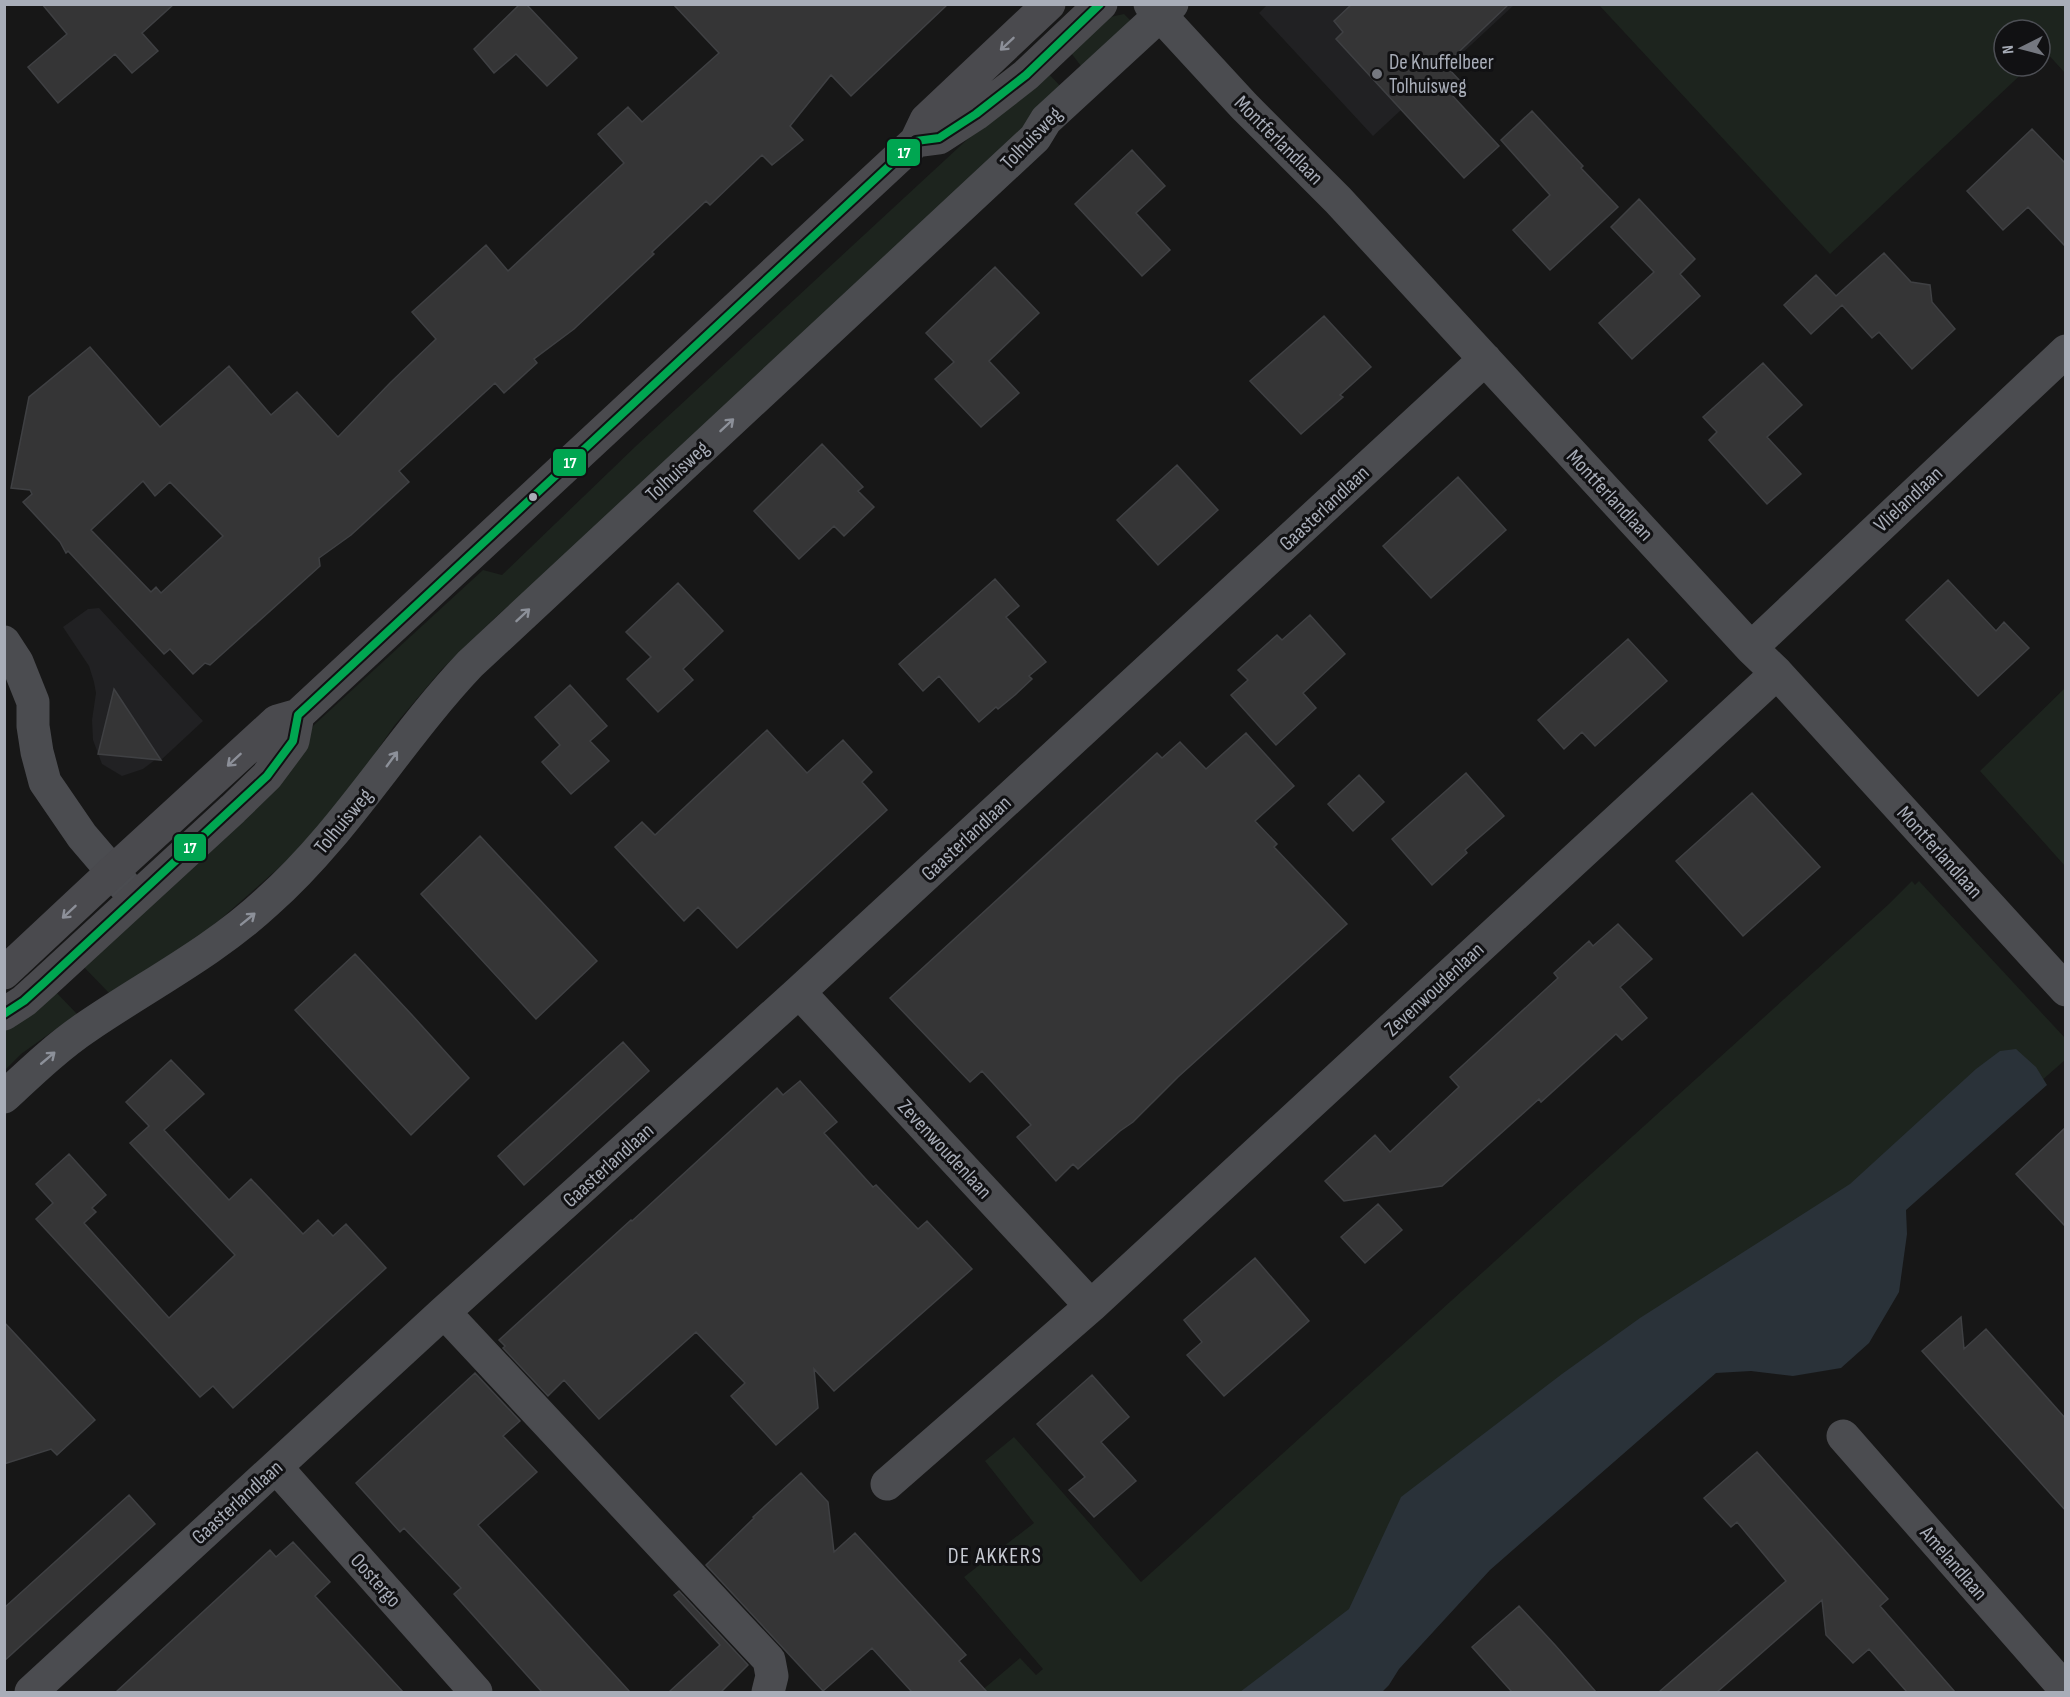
<svg xmlns="http://www.w3.org/2000/svg" width="2070" height="1697" viewBox="0 0 2070 1697" font-family="'Sofia Sans Condensed',sans-serif">
	<style>
		.built { fill: #212123 }
		.green { fill: #1d241e }
		.water { fill: #2a3239 }
		.building { fill: #353536; stroke: #3f4043; stroke-width: 1.5; fill-rule: evenodd }
		.lines { fill: none; stroke-linecap: round; stroke-linejoin: round }
		.street { stroke: #4b4c50; stroke-width: 33 }
		.secondary { stroke: #4a4a4e; stroke-width: 33 }
		.bus-1-casing { stroke: #111113; stroke-width: 12 }
		.bus-1 { stroke: #00a651; stroke-width: 8 }
		.oneway { stroke: #8c8f98 }
		.oneway2 { stroke: #8c9099 }
		.poi-dot { fill: #757880; stroke: #111113; stroke-width: 2 }
		.bus-dot { fill: #a8adb8; stroke: #111113; stroke-width: 2 }
		.labels { text-anchor: middle; stroke-width: 6; stroke-linejoin: round; paint-order: stroke }
		.poi-label { font-size: 21px; fill: #a8adb8; stroke: #111113; text-anchor: start }
		.street-label { font-size: 21px; fill: #a8adb8; stroke: #111113 }
		.neighbourhood-label { font-size: 22px; letter-spacing: 1.5px; fill: #c9ccd4; stroke: #111113 }
		.line-badge { stroke: #111113; stroke-width: 2 }
		.badge-label { font-size: 16px; text-anchor: middle; font-weight: bold; fill: #fff }
	</style>
	<rect width="100%" height="100%" fill="#171717"/>
	<path class="built" d="M1268 4 1514 5 1373 136 1259 13Z
		M99 608 203 721 161 760 159 757 143 769 122 776 102 764 93 740 92 720 96 693 94 682 89 666 63 627 88 609Z"/>
	<path class="green" d="M1599 5H2065V73L2046 52 2040 56V30H2004V66H2030L1830 254Z
		M1124 14 1131 21 1081 66 1068 49 1106 18Z
		M1045 70 1064 90 628 502 498 615 442 669 394 726 351 788 291 857 206 932 109 993 80 963 283 770 314 725 483 570 502 575 636 446 1012 98Z
		M2065 688V866L1980 771Z
		M1912 881 1915 885 1919 881 2065 1038V1060L1343 1692H980L1020 1658 1036 1675 1043 1669 964 1577 1034 1523 985 1461 1014 1437 1141 1582 1889 904Z
		M52 988 77 1014 21 1054 5 1070V1023Z"/>
	<path class="water" d="M2016 1049 2036 1067 2047 1085 1906 1210 1907 1234 1899 1292 1869 1343 1841 1368 1793 1376 1751 1371 1716 1373 1490 1570 1399 1669 1389 1685 1382 1692H1240L1349 1609 1401 1497 1562 1374 1640 1318 1850 1184 1976 1069 2000 1051Z"/>
	<path class="building" d="M42 4H174L142 33 158 51 132 73 115 54 58 103 28 67 67 34Z
		M520 4H526L577 58 547 86 516 54 494 73 474 49Z
		M673 4H948L851 96 831 75 790 126 803 140 772 165 762 155 710 205 706 201 652 252 654 254 574 329 534 359 537 363 504 393 495 383 399 471 409 482 351 535 319 558 320 566 210 665 205 663 193 674 170 649 164 654 68 551 66 553 60 542 23 502 32 494 30 490 11 488 29 397 90 347 160 427 229 366 271 415 297 392 338 437 390 383 436 339 412 312 486 245 508 271 624 163 598 134 628 107 642 122 719 53ZM143 481 155 496 170 482 223 536 161 593 156 587 151 592 91 530Z
		M1352 4H1509L1445 65 1462 83 1451 94 1499 146 1464 178 1336 39 1343 32 1334 21Z
		M1532 111 1583 166 1581 168 1618 207 1550 270 1513 230 1550 195 1501 140Z
		M2032 129 2066 164V247L2028 207 2003 230 1967 191Z
		M1132 150 1165 186 1136 213 1170 250 1142 276 1075 204Z
		M1639 199 1695 259 1680 274 1700 296 1632 359 1599 323 1654 272 1611 227Z
		M1884 253 1911 282 1930 285 1932 302 1955 329 1912 369 1879 332 1872 338 1842 305 1811 334 1784 305 1816 275 1836 296Z
		M995 267 1039 313 989 361 1019 393 981 427 935 379 954 362 926 333Z
		M1324 316 1371 367 1340 395 1343 397 1301 434 1250 381Z
		M1763 363 1802 405 1767 437 1801 474 1767 504 1709 440 1717 432 1703 417Z
		M822 444 863 487 858 491 874 507 844 536 834 526 799 559 754 511Z
		M1177 465 1218 510 1158 565 1117 520Z
		M1458 477 1506 530 1431 598 1383 546Z
		M995 579 1019 606 1006 617 1046 662 1029 676 1032 679 1015 695 998 709 996 707 979 722 939 676 923 691 899 664Z
		M1948 580 1996 631 2004 622 2029 648 1978 696 1906 620Z
		M678 583 723 631 683 669 693 680 658 712 627 679 651 657 626 632Z
		M1310 615 1345 654 1303 693 1316 708 1276 745 1231 695 1248 680 1238 670 1277 635 1282 640Z
		M1628 639 1667 681 1595 746 1582 732 1564 749 1538 720Z
		M570 685 607 726 590 741 609 761 571 794 542 762 560 745 535 717Z
		M114 689 161 760 98 754Z
		M767 730 807 773 843 740 872 772 862 782 887 810 737 948 698 907 684 921 615 847 642 822 655 835Z
		M1246 733 1294 786 1255 821 1277 844 1274 847 1347 924 1178 1077 1133 1122 1120 1131 1078 1169 1073 1164 1056 1181 1017 1137 1031 1125 982 1071 970 1082 890 998 1157 753 1162 758 1180 742 1206 769Z
		M1466 773 1504 816 1465 850 1467 853 1432 885 1392 839Z
		M1359 775 1384 802 1353 831 1328 804Z
		M1752 793 1820 867 1743 936 1676 861Z
		M480 836 597 961 536 1019 421 894Z
		M1618 924 1652 959 1620 987 1647 1018 1622 1040 1616 1034 1541 1102 1539 1099 1442 1186 1344 1201 1325 1181 1375 1135 1390 1152 1459 1087 1450 1077 1558 978 1554 973 1589 941 1593 946Z
		M355 954 412 1015 469 1078 411 1135 295 1010Z
		M623 1042 649 1071 524 1185 498 1156Z
		M171 1060 204 1094 164 1130 229 1200 251 1179 303 1234 318 1220 333 1236 346 1224 386 1268 233 1408 213 1386 200 1397 36 1219 53 1203 36 1184 69 1154 106 1195 92 1208 96 1212 84 1223 169 1318 235 1255 130 1143 149 1126 126 1102Z
		M800 1081 837 1122 824 1133 873 1187 876 1185 918 1229 927 1221 972 1269 834 1391 814 1369 818 1408 776 1445 731 1396 745 1383 696 1332 599 1419 564 1380 548 1396 503 1348 505 1346 499 1340 631 1220 632 1221 777 1088 783 1095Z
		M2066 1127V1227L2016 1174Z
		M1378 1204 1402 1230 1365 1263 1341 1237Z
		M1255 1258 1309 1321 1224 1396 1187 1355 1202 1342 1184 1320Z
		M1961 1317 1964 1349 1986 1329 2066 1419V1511L1922 1351Z
		M4 1322 95 1420 57 1455 51 1449 4 1464Z
		M475 1373 520 1421 503 1436 537 1472 478 1525 630 1692H542L454 1594 461 1588 404 1528 400 1532 356 1483Z
		M1092 1375 1129 1417 1101 1442 1136 1481 1094 1517 1069 1490 1085 1477 1037 1424Z
		M1757 1452 1888 1599 1880 1606 1955 1692H1907L1869 1649 1853 1663 1826 1635 1822 1600 1717 1692H1659L1786 1581 1737 1522 1731 1527 1704 1498Z
		M801 1473 828 1502 834 1552 855 1533 966 1655 959 1661 987 1692H912L872 1648 823 1691 706 1565 754 1518 753 1517Z
		M129 1495 155 1524 4 1661V1608Z
		M293 1542 330 1582 315 1596 403 1692H116L270 1550 276 1557Z
		M679 1591 748 1665 721 1692H669L720 1645 674 1595Z
		M1519 1606 1555 1645 1596 1692H1512L1472 1647Z"/>
	<g class="lines">
		<path class="street" d="M1150 4 1244 106 1338 200 1751 648 1777 673 2066 990
			M4 642 17 662 33 702V726L37 752 45 782 82 836 135 898
			M1751 648 2066 351
			M799 992 1091 1306
			M4 1097C31 1072 58 1046 88 1026 148 985 213 952 267 902 346 832 398 740 470 664L1035 138 1046 120 1172 4
			M444 1312 769 1660 772 1676 768 1692
			M1843 1436 2066 1690
			M276 1467 476 1692
			M887 1484 1091 1306 1777 673
			M31 1692 444 1312 799 992 1485 359"/>
		<path class="secondary" d="M916 141 939 138 976 114 1026 75 1101 4
			M4 973 112 872 277 721 298 715 916 141 926 120 1049 4
			M4 1014 24 1001 45 982 233 809 267 776 293 741 298 715"/>
		<g class="bus-1-casing">
			<path id="bus-1" d="M4 1014 24 1001 45 982 267 776 293 741 298 715 916 141 939 138 976 114 1026 75 1100 4"/>
		</g>
		<use href="#bus-1" class="bus-1"/>
	</g>
	<defs><path id="oneway-shaft" d="M-6 0H5M1.5-3L5.5 0L1.5 3" fill="none" stroke-width="1.6" stroke-linecap="round" stroke-linejoin="round" transform="scale(1.5)"/></defs>
	<g class="oneway">
		<use href="#oneway-shaft" transform="translate(1007 44) rotate(137)"/>
		<use href="#oneway-shaft" transform="translate(234 760) rotate(137)"/>
		<use href="#oneway-shaft" transform="translate(69 912) rotate(137)"/>
	</g>
	<g class="oneway2">
		<use href="#oneway-shaft" transform="translate(727 425) rotate(-43)"/>
		<use href="#oneway-shaft" transform="translate(523 615) rotate(-43)"/>
		<use href="#oneway-shaft" transform="translate(392 759) rotate(-54)"/>
		<use href="#oneway-shaft" transform="translate(248 919) rotate(-39)"/>
		<use href="#oneway-shaft" transform="translate(48 1058) rotate(-40)"/>
	</g>
	<circle class="poi-dot" cx="1377" cy="74" r="6"/>
	<circle class="bus-dot" cx="533" cy="497" r="5"/>
	<g class="labels">
		<g class="poi-label">
			<text x="1389" y="69">De Knuffelbeer<tspan x="1389" dy="24">Tolhuisweg</tspan></text>
		</g>
		<g class="street-label">
			<text transform="translate(1031 138) rotate(-46)" y="7">Tolhuisweg</text>
			<text transform="translate(1279 140) rotate(45)" y="7">Montferlandlaan</text>
			<text transform="translate(677 471) rotate(-43)" y="7">Tolhuisweg</text>
			<text transform="translate(1610 495) rotate(47)" y="7">Montferlandlaan</text>
			<text transform="translate(1908 499) rotate(-43)" y="7">Vlielandlaan</text>
			<text transform="translate(1324 508) rotate(-43)" y="7">Gaasterlandlaan</text>
			<text transform="translate(343 821) rotate(-50)" y="7">Tolhuisweg</text>
			<text transform="translate(966 838) rotate(-43)" y="7">Gaasterlandlaan</text>
			<text transform="translate(1940 852) rotate(48)" y="7">Montferlandlaan</text>
			<text transform="translate(1434 989) rotate(-43)" y="7">Zevenwoudenlaan</text>
			<text transform="translate(945 1149) rotate(47)" y="7">Zevenwoudenlaan</text>
			<text transform="translate(608 1165) rotate(-42)" y="7">Gaasterlandlaan</text>
			<text transform="translate(237 1502) rotate(-42)" y="7">Gaasterlandlaan</text>
			<text transform="translate(1954 1563) rotate(49)" y="7">Amelandlaan</text>
			<text transform="translate(376 1580) rotate(48)" y="7">Oostergo</text>
		</g>
		<g class="neighbourhood-label">
			<text x="995" y="1563">DE AKKERS</text>
		</g>
	</g>
	<g class="line-badge">
		<rect x="886" y="138" width="35" height="29" rx="6" fill="#00a651"/>
		<rect x="552" y="448" width="35" height="29" rx="6" fill="#00a651"/>
		<rect x="173" y="833" width="34" height="29" rx="6" fill="#00a651"/>
	</g>
	<g class="badge-label">
		<text x="904" y="158">17</text>
		<text x="570" y="468">17</text>
		<text x="190" y="853">17</text>
	</g>
	<rect width="2070" height="1697" fill="none" stroke="#a8adb8" stroke-width="12"/>
	<g transform="translate(2022 48) rotate(264)"><circle r="28" fill="#111113" stroke="#4d4f55" stroke-width="1.5"/>
	<path d="M0-4.5L10 22L0 15L-10 22Z" fill="#757880"/>
	<text y="-9" font-size="16" font-weight="bold" text-anchor="middle" fill="#a8adb8">N</text>
	</g>
</svg>
